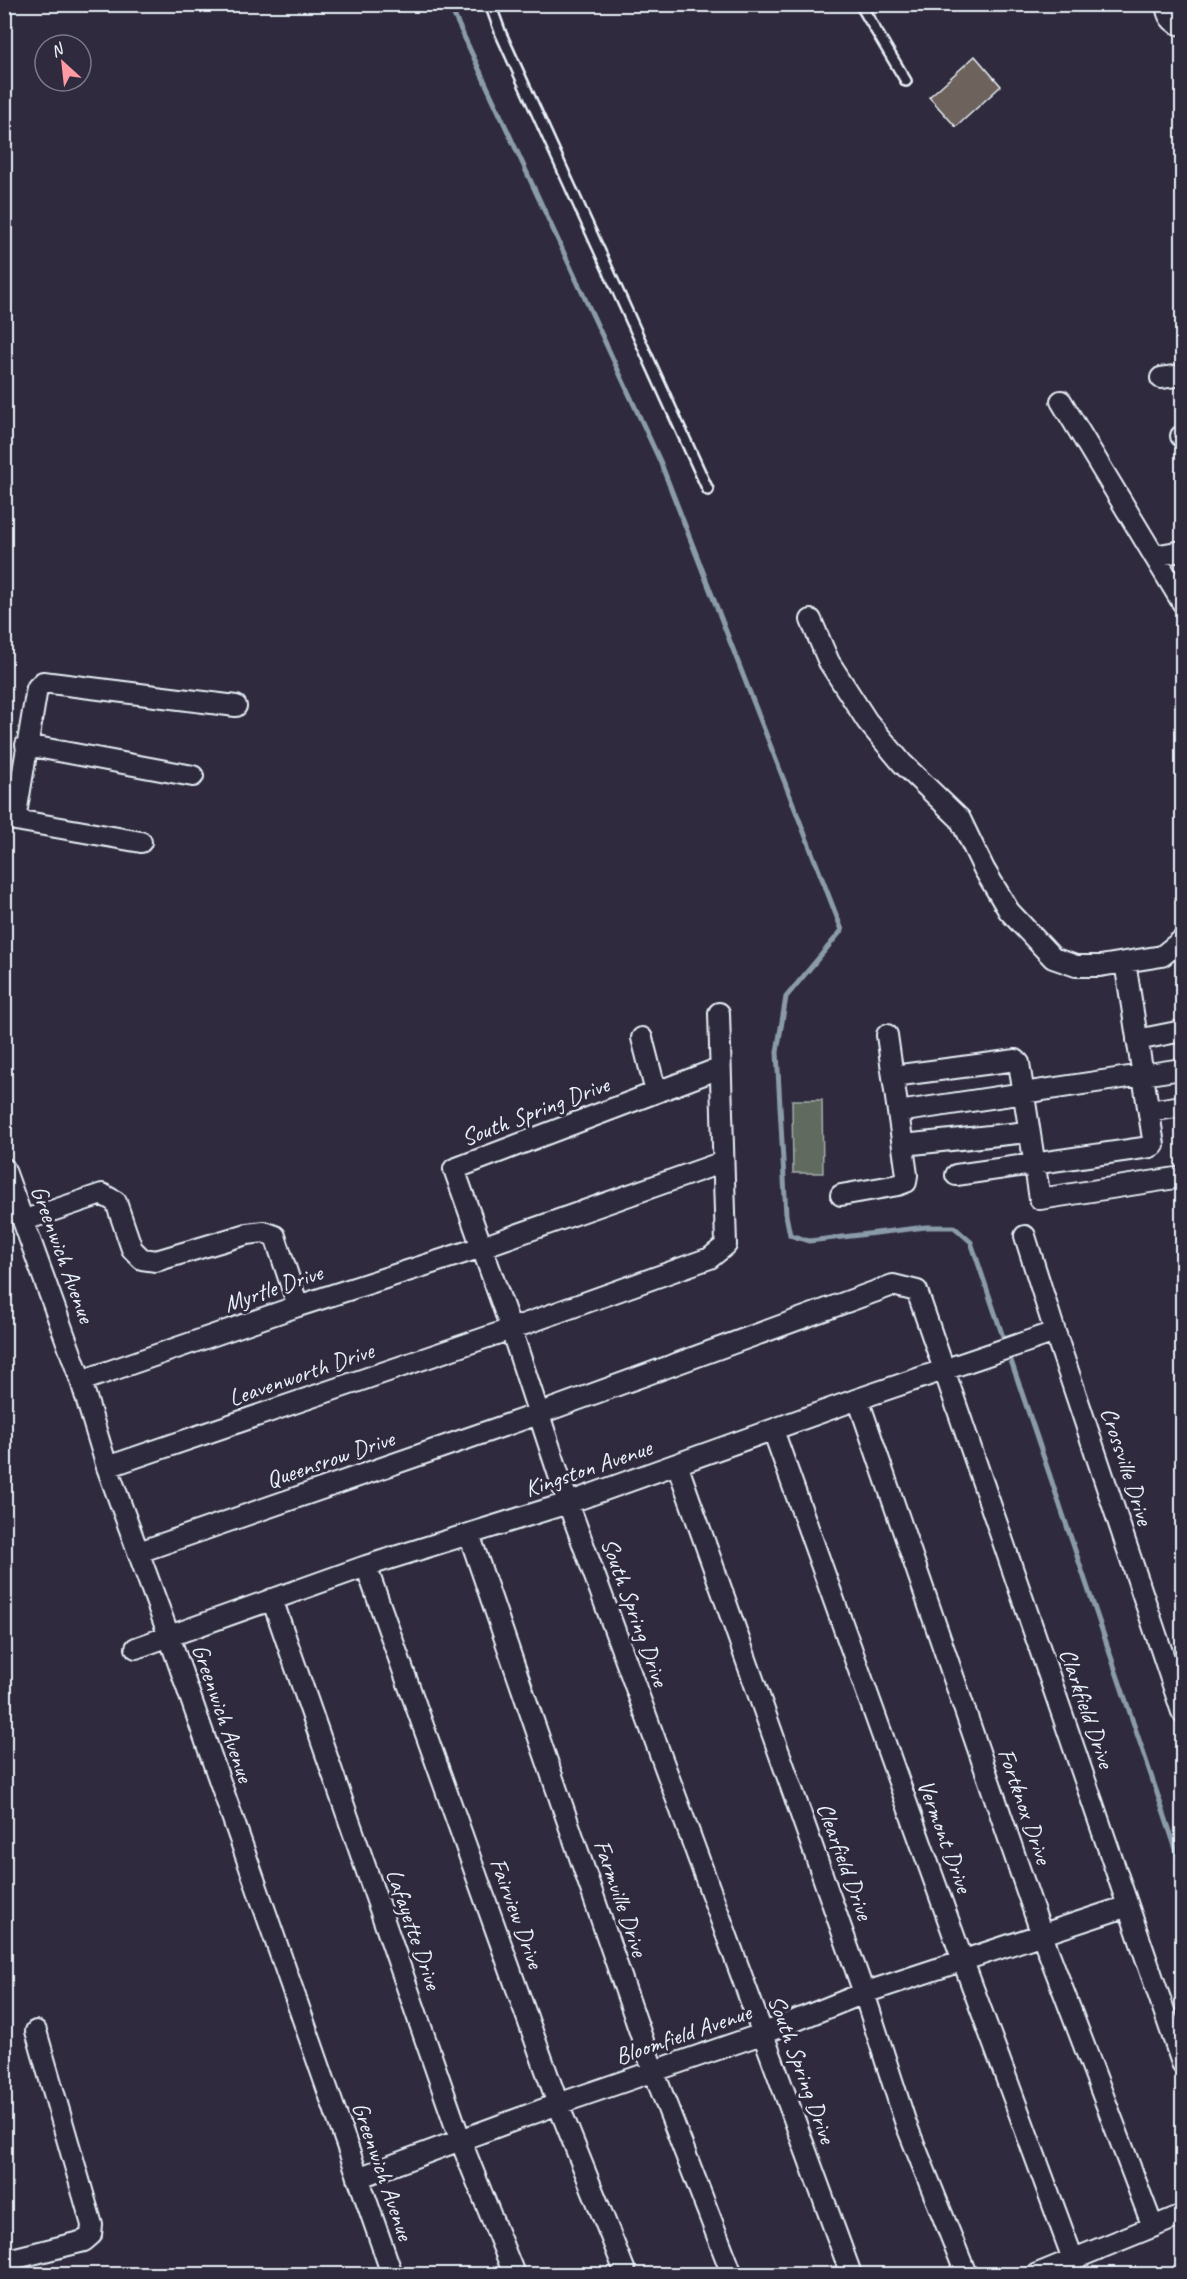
<svg xmlns="http://www.w3.org/2000/svg" width="1187" height="2279" viewBox="0 0 1187 2279" font-family="Caveat,sans-serif">
	<style>
		.green { fill: #616a5e; stroke: #a4aeab; stroke-width: 1.5 }
		.lines { fill: none; stroke-linecap: round; stroke-linejoin: round }
		.stream { stroke: #8a9baa; stroke-width: 5 }
		.building { fill: #6e625d; stroke: #e8f1f8; stroke-width: 1.5 }
		.lane-casing { stroke: #e8f1f8; stroke-width: 14 }
		.street-casing { stroke: #e8f1f8; stroke-width: 24 }
		.lane { stroke: #2f2a3d; stroke-width: 9 }
		.street { stroke: #2f2a3d; stroke-width: 20 }
		.labels { text-anchor: middle; stroke-width: 6; stroke-linejoin: round; paint-order: stroke }
		.street-label { font-size: 24px; fill: #e8f1f8; stroke: #2f2a3d }
	</style>
	<rect width="100%" height="100%" fill="#2f2a3d"/>
	<filter id="ink" filterUnits="userSpaceOnUse"><feTurbulence type="fractalNoise" baseFrequency=".0167" numOctaves="2"/><feDisplacementMap in="SourceGraphic" scale="12" xChannelSelector="R" yChannelSelector="G"/><feConvolveMatrix kernelMatrix="1 2 1 2 8 2 1 2 1" color-interpolation-filters="sRGB"/></filter>
	<g filter="url(#ink)">
		<path class="green" d="M792 1100H822L823 1173H793Z"/>
		<g class="lines">
			<path class="stream" d="M449 4 660 461 842 930 786 997 777 1052 786 1215 790 1235 809 1241 926 1227H954L971 1242 1182 1867"/>
		</g>
		<path class="building" d="M975 56 1001 86 956 127 929 97Z"/>
		<g class="lines">
			<g class="lane-casing">
				<path id="lane" d="M490 4 501 34 708 490
					M860 4 906 81"/>
			</g>
			<g class="street-casing">
				<path id="street" d="M1167 4C1166 15 1172 23 1182 25
					M1161 378 1182 375
					M1061 401 1182 602
					M1181 436H1182
					M1154 556 1182 551
					M811 620 829 662 867 721 902 763 960 819 984 869 1009 911 1053 958 1076 966H1100L1162 956 1182 940
					M26 745 193 776
					M4 818 141 842
					M15 820 37 688 43 682 236 706
					M642 1038 656 1092
					M1137 1040 1182 1031
					M720 1068 454 1169 511 1329 568 1503 851 2274
					M893 1076 1016 1060 1019 1063 1040 1199 1182 1177
					M1150 1111 1182 1106
					M898 1112 1182 1069
					M903 1145 1028 1132
					M4 1168 81 1381 107 1467 169 1636 392 2274
					M956 1175 1150 1147 1154 1145 1125 962
					M841 1195 898 1185 906 1182 907 1175 887 1035
					M25 1220 102 1194 116 1202 132 1249 142 1259 156 1261 247 1234 264 1232 275 1236 298 1306
					M1025 1236 1055 1332 1182 1712
					M81 1381 298 1306 482 1247 723 1162
					M858 1399 1042 1935 1153 2227
					M773 1430 963 1961 1073 2259
					M677 1464 864 1993 906 2124 966 2274
					M107 1467 511 1329 710 1258 726 1245 719 1013
					M469 1534 653 2070 732 2274
					M139 1552 538 1414 893 1285 917 1291 1182 2063
					M366 1566 558 2104 626 2274
					M272 1599 460 2139 514 2274
					M136 1648 366 1566 568 1503 858 1399 1055 1332
					M358 2178 558 2104 762 2034 864 1993 1128 1906
					M4 2261 84 2241 91 2235 92 2225 36 2031
					M1037 2274 1182 2215"/>
			</g>
			<use href="#lane" class="lane"/>
			<use href="#street" class="street"/>
		</g>
	</g>
	<g class="labels">
		<g class="street-label">
			<text transform="translate(535 1111) rotate(-21)" y="8">South Spring Drive</text>
			<text transform="translate(63 1254) rotate(70)" y="8">Greenwich Avenue</text>
			<text transform="translate(273 1288) rotate(-19)" y="8">Myrtle Drive</text>
			<text transform="translate(301 1374) rotate(-19)" y="8">Leavenworth Drive</text>
			<text transform="translate(330 1459) rotate(-19)" y="8">Queensrow Drive</text>
			<text transform="translate(1127 1466) rotate(72)" y="8">Crossville Drive</text>
			<text transform="translate(588 1468) rotate(-19)" y="8">Kingston Avenue</text>
			<text transform="translate(635 1612) rotate(70)" y="8">South Spring Drive</text>
			<text transform="translate(1087 1708) rotate(71)" y="8">Clarkfield Drive</text>
			<text transform="translate(223 1713) rotate(71)" y="8">Greenwich Avenue</text>
			<text transform="translate(1025 1806) rotate(71)" y="8">Fortknox Drive</text>
			<text transform="translate(945 1836) rotate(70)" y="8">Vermont Drive</text>
			<text transform="translate(845 1861) rotate(70)" y="8">Clearfield Drive</text>
			<text transform="translate(621 1898) rotate(71)" y="8">Farmville Drive</text>
			<text transform="translate(517 1913) rotate(70)" y="8">Fairview Drive</text>
			<text transform="translate(414 1929) rotate(71)" y="8">Lafayette Drive</text>
			<text transform="translate(683 2034) rotate(-19)" y="8">Bloomfield Avenue</text>
			<text transform="translate(802 2069) rotate(70)" y="8">South Spring Drive</text>
			<text transform="translate(383 2171) rotate(71)" y="8">Greenwich Avenue</text>
		</g>
	</g>
	<rect width="1187" height="2279" fill="none" stroke="#2f2a3d" stroke-width="24"/>
	<rect x="12" y="12" width="1163" height="2255" fill="none" stroke="#e8f1f8" stroke-width="2" filter="url(#ink)"/>
	<g transform="translate(63 63) rotate(333)"><circle r="28" fill="#2f2a3d" stroke="#797a88" stroke-width="1.5"/>
	<path d="M0-4.5L10 22L0 15L-10 22Z" fill="#ff9aa2"/>
	<text y="-9" font-size="16" font-weight="bold" text-anchor="middle" fill="#e8f1f8">N</text>
	</g>
</svg>
